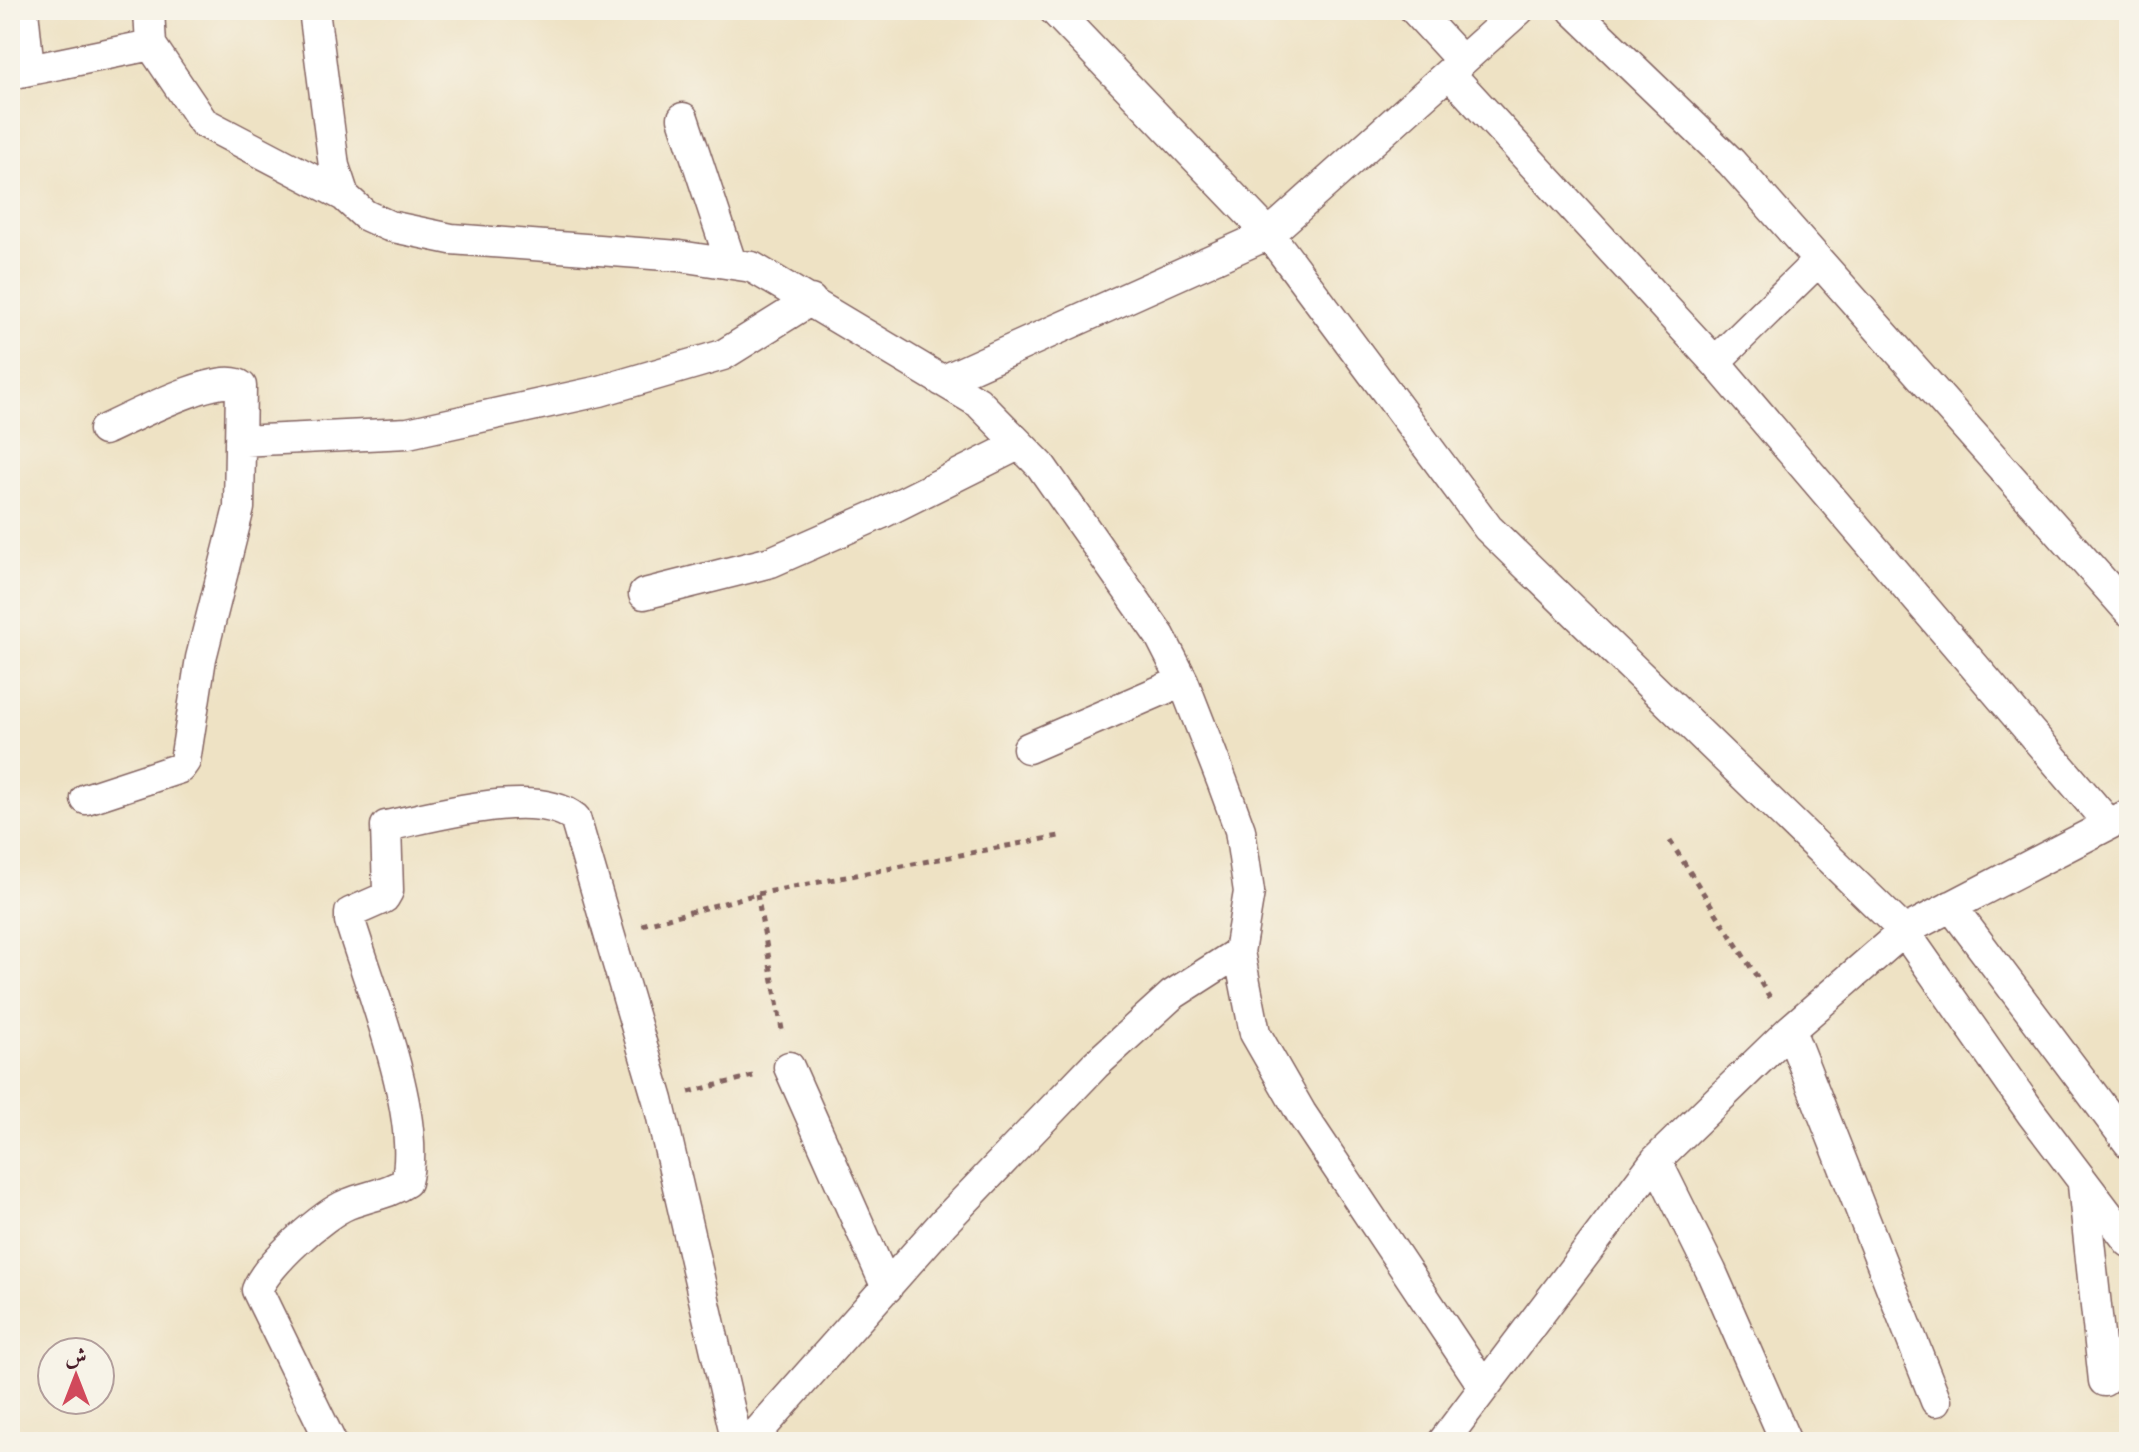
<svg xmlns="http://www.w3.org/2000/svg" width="2139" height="1452" viewBox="0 0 2139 1452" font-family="'IM FELL Great Primer',Amiri,serif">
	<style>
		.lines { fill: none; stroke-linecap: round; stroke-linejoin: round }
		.street-casing { stroke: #836361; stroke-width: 33 }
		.path { stroke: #836361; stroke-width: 5; stroke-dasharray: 6 6; stroke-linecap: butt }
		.street { stroke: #fff; stroke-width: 30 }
	</style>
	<rect width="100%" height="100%" fill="#f7f3e8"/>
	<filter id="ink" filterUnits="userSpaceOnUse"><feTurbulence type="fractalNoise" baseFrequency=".0125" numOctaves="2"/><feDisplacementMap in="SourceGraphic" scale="16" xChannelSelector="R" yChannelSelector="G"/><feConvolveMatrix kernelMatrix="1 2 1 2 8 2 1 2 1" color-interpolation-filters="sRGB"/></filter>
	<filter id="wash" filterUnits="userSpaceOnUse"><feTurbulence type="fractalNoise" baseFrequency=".006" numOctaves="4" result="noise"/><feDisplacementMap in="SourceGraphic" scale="32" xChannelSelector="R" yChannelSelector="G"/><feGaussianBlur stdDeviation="1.8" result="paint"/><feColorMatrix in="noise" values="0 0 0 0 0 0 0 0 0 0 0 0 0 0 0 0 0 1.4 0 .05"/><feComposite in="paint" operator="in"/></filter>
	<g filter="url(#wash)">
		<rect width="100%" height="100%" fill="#eee2c4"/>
	</g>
	<g filter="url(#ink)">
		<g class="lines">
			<g class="street-casing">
				<path id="street" d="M23 10 29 69
					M314 10 334 166 344 196 365 215 389 226 451 239 679 256 752 267 978 402 1041 466 1160 636 1183 681 1222 781 1240 830 1249 892 1239 952 1255 1033 1301 1113 1484 1387
					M1054 10 1269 234 1488 528 1904 931 2032 1114 2129 1242
					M1415 10 1462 61
					M1573 10 1731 162 2129 611
					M151 45 203 122 344 196
					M1449 73 1715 362 2109 824
					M10 74 151 45 149 10
					M683 118 731 263
					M1715 362 1818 261
					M942 381 1269 234 1519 10
					M240 441 408 433 600 391 723 355 811 300
					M644 594 771 562 880 514 1018 445
					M1028 748 1183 681
					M86 799 180 768 185 761 201 658 239 508 241 386C220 370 129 419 104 430
					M1951 906 2129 1143
					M1790 1030 1936 1401
					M789 1067 887 1288
					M1656 1160 1711 1271 1786 1442
					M2083 1185 2104 1381
					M331 1442 257 1290C266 1265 323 1214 348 1204 368 1196 388 1194 406 1182 423 1117 370 987 350 921V913L384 898 388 891 386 826C432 817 536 786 575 818L658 1100 737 1442
					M749 1442 944 1222 1095 1065 1172 995 1239 952
					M1443 1442 1656 1160 1790 1030 1904 931 2129 814"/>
			</g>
			<path class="path" d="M1670 841 1773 1002
				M757 894 783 1035
				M642 925 757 894 1059 836
				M689 1092 757 1075"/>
			<use href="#street" class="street"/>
		</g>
	</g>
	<rect width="2139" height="1452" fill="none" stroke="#f7f3e8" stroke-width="40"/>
	<g transform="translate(76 1376)"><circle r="38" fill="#f7f3e8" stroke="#b29e9c" stroke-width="2"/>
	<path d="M0-6L14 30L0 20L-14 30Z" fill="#d1495b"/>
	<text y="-12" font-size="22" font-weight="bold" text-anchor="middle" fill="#4a1f2b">ش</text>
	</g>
</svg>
